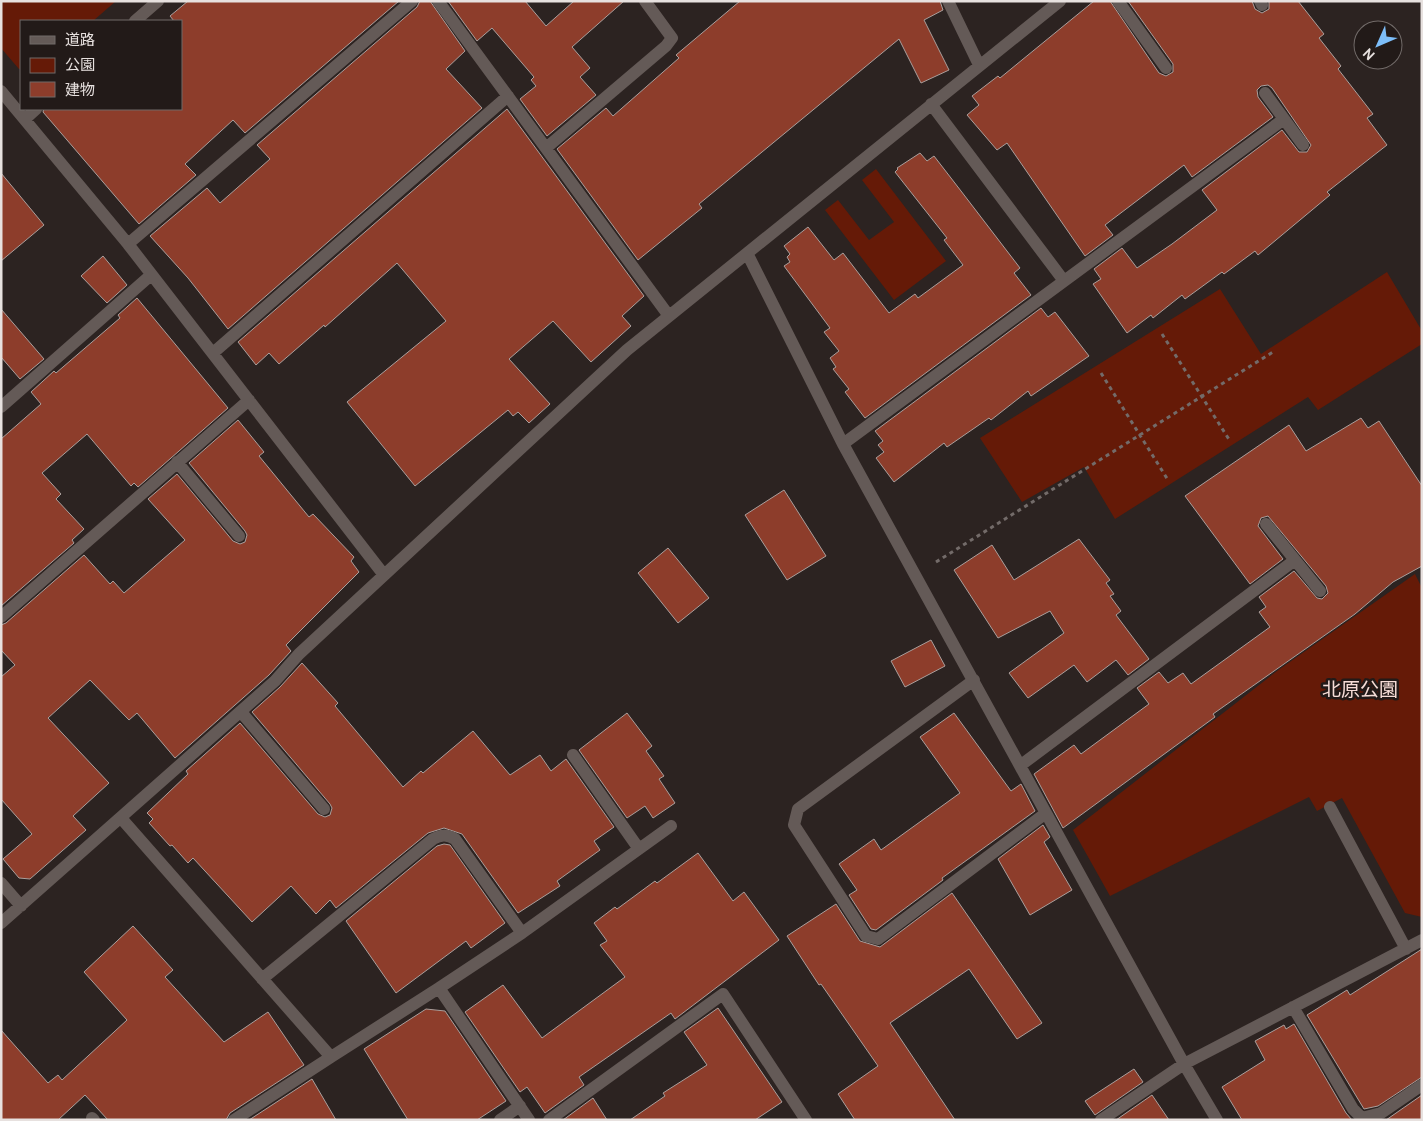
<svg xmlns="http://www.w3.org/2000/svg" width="1423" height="1121" viewBox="0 0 1423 1121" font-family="Cabin,'Noto Sans JP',sans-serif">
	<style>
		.green { fill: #651a07 }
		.building { fill: #8d3d2b; stroke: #aa9f9c }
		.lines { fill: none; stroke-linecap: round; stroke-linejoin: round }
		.path { stroke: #736b69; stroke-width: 3; stroke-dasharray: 4 4; stroke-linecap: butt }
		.minor { stroke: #645a57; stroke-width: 12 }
		.labels { text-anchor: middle; stroke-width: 5; stroke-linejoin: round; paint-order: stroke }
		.park-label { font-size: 19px; fill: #f6ddd7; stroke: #221a18 }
	</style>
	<rect width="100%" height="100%" fill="#2c2321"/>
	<path class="green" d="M1 1H116L93 21H21V69H19L1 48Z
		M876 169 946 261 894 300 825 210 838 200 869 240 894 222 862 180Z
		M1387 272 1422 331V344L1318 410 1308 397 1115 519 1084 467 1022 502 980 438 1220 289 1261 354Z
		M1415 574 1422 588V917L1405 913 1342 798 1317 811 1309 797 1110 896 1073 830 1277 671Z"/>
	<path class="building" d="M188 1H399L245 133 233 120 185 164 196 175 139 224 43 112 44 109H181V21H174L170 16Z
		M420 1H430L465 51 446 69 482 108 228 329 188 278 150 236 207 188 220 203 270 159 257 145 417 7Z
		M448 1H525L546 26 574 1H624L572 47 590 68 580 77 596 95 547 136 520 99 536 86 531 80 534 77 492 28 477 41Z
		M740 1H940L943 10 924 20 949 70 921 83 899 39 699 204 702 208 638 260 557 149 606 108 613 116 679 58 676 55Z
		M1094 1H1110L1159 73 1166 76 1173 72V64L1128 1H1252L1255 9 1262 13 1269 9V1H1298L1324 34 1319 38 1341 66 1338 69 1373 114 1367 118 1387 145 1327 192 1330 195 1258 255 1255 251 1224 274 1222 272 1185 299 1182 295 1153 318 1151 315 1127 333 1093 284 1101 279 1094 269 1122 248 1137 268 1172 244 1217 210 1202 190 1282 130 1299 152H1307L1311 145 1272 88 1268 85 1261 86 1257 90 1258 97 1273 117 1192 177 1184 165 1105 225 1113 235 1085 256 1007 143 997 150 967 115 979 105 972 96 998 76 1000 78Z
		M507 109 644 296 622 316 631 326 591 362 553 321 509 359 550 404 529 423 518 412 513 416 508 410 415 486 347 402 446 321 397 263 325 327 324 325 279 364 269 353 256 365 238 342Z
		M920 153 927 161 934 156 961 191 1020 268 1014 273 1031 295 865 418 845 392 849 389 833 369 836 367 830 358 839 351 824 332 830 328 784 266 790 262 787 257 790 254 784 246 808 227 834 260 843 253 889 313 915 294 918 298 963 265 944 240 947 238 895 172 898 169 897 168Z
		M1 173 44 225 1 261Z
		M103 256 127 285 107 303 81 276Z
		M137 298 228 408 138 487 134 483 131 486 87 434 42 473 61 494 56 499 84 529 72 540 74 543 1 606V439L41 404 31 392 54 371 56 373 120 318 118 315Z
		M1041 308 1048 317 1055 312 1089 356 1031 396 1028 391 991 420 989 418 947 447 944 443 894 482 876 458 884 452 878 445 883 441 875 431Z
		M1 309 44 359 20 379 1 357Z
		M1361 418 1368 428 1379 421 1422 486V566L1393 582 1355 614 1213 714 1215 717 1063 828 1034 774 1074 745 1081 754 1149 704 1137 688 1159 672 1168 683 1183 673 1191 684 1270 627 1259 612 1266 607 1259 597 1294 571 1317 598 1322 599 1328 593 1326 586 1268 516 1261 518 1258 526 1283 559 1250 584 1185 496 1289 425 1306 451Z
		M238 420 264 452 259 456 309 517 313 514 354 557 351 561 359 572 286 645 291 651 269 675 175 758 137 713 129 720 90 680 48 718 109 783 73 816 86 830 30 879 19 878 3 859 32 834 1 799V677L15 665 1 650V625L6 623 84 555 110 584 113 581 124 593 185 540 148 499 177 474 233 541 240 544 245 542 247 535 245 531 189 463Z
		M784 490 826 556 787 580 745 515Z
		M1079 539 1110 580 1106 583 1114 594 1110 596 1121 611 1116 615 1149 659 1128 675 1116 660 1087 682 1074 665 1028 698 1009 673 1064 633 1050 611 998 638 954 570 992 545 1014 580Z
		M668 548 709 598 678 623 638 573Z
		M931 640 945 666 905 687 891 661Z
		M302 663 338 703 335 706 403 787 421 771 423 773 473 731 510 775 540 755 551 771 566 759 614 827 594 841 600 850 557 881 560 886 518 913 462 834 444 828 428 833 336 908 330 900 316 914 291 886 252 922 193 858 188 863 172 845 170 846 149 823 153 819 147 813 188 774 186 771 240 723 318 814 325 817 330 815 332 808 330 804 252 712 280 687Z
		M627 713 652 746 646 751 664 776 659 779 675 803 653 818 645 806 627 818 579 750Z
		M954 713 1011 791 1021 784 1035 811 942 878 943 880 876 930 871 929 849 895 857 890 839 864 874 839 881 850 960 793 920 737Z
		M1043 825 1050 837 1044 842 1072 890 1030 915 998 859Z
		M444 844 450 845 505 923 471 948 466 941 396 993 346 921 437 846Z
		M698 853 733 901 744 892 779 940 675 1019 671 1013 579 1077 584 1085 545 1113 527 1087 520 1092 465 1012 503 985 542 1038 625 977 600 945 607 941 594 923 615 907 617 909 655 881 657 883Z
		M952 893 1042 1023 1017 1039 969 969 890 1023 955 1120H855L838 1094 878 1066 821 984 819 985 787 936 836 904 860 941 880 947Z
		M133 926 173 970 165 977 224 1042 268 1012 304 1065 230 1113 226 1120H108L85 1095 58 1120H1V1030L48 1083 58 1075 62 1080 127 1020 84 972Z
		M1422 949V1077L1378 1106 1364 1109 1307 1015 1347 990 1350 995Z
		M718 1008 782 1102 755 1120H630L665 1096 663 1093 707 1065 684 1032Z
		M426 1009 445 1011 506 1101 477 1120H408L364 1049Z
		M1294 1024 1346 1113 1352 1120H1242L1222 1087 1265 1060 1255 1041 1284 1025 1286 1029Z
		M1134 1069 1143 1082 1095 1115 1085 1101Z
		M312 1079 336 1120H249Z
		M1152 1095 1169 1120H1116Z
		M1422 1095V1120H1386Z
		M593 1098 607 1120H563Z"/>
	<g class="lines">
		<path class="path" d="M1162 334 1230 441
			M1101 373 1168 480
			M936 562 1273 352"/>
		<path class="minor" d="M438 1 669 316
			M948 1 979 65
			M1118 1 1166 68
			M1260 1 1262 5
			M135 21 158 1
			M1 91 128 244 384 575
			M1265 93 1303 145
			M931 104 1064 281
			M25 119 36 109
			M546 148 666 46 672 38 645 1
			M128 244 412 1
			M747 253 843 444 1184 1064 1217 1120
			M213 353 508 96
			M1 407 151 275
			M843 444 1284 119
			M177 462 239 536
			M1266 524 1295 560
			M1 617 249 400
			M974 680 798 809 794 825 866 936 878 939 1046 813
			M241 712 324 809
			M573 755 639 849
			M1021 765 1295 560 1320 591
			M1330 807 1406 949
			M121 818 331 1057 439 988 529 1120
			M1 883 21 906
			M1 923 275 681 299 654 627 350 1060 1
			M262 979 433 839C441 835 446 834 455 839L522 933
			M439 988 522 933 671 826
			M1293 1007 1353 1109 1362 1118 1381 1113 1422 1085
			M92 1118 94 1120
			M234 1120 331 1057
			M500 1120 520 1106
			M549 1120 723 994 806 1120
			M1101 1120 1184 1064 1422 940"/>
	</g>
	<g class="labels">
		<g class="park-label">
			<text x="1360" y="696">北原公園</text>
		</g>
	</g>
	<rect width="1423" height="1121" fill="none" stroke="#e7e1df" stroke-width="5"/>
	<rect x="20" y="20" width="162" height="90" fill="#221a18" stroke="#716a68"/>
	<rect x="30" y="36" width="25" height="8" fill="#645a57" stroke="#716a68"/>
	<text x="65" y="45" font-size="15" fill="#e7e1df">道路</text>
	<rect x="30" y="58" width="25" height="15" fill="#651a07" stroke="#716a68"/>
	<text x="65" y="70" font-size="15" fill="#e7e1df">公園</text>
	<rect x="30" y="82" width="25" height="15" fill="#8d3d2b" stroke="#716a68"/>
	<text x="65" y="95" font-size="15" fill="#e7e1df">建物</text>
	<g transform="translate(1378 45) rotate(225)"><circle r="24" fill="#221a18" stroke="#716a68"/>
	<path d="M0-4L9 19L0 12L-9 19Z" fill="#7dbef9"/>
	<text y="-8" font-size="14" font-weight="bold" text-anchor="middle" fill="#e7e1df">N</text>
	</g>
</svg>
